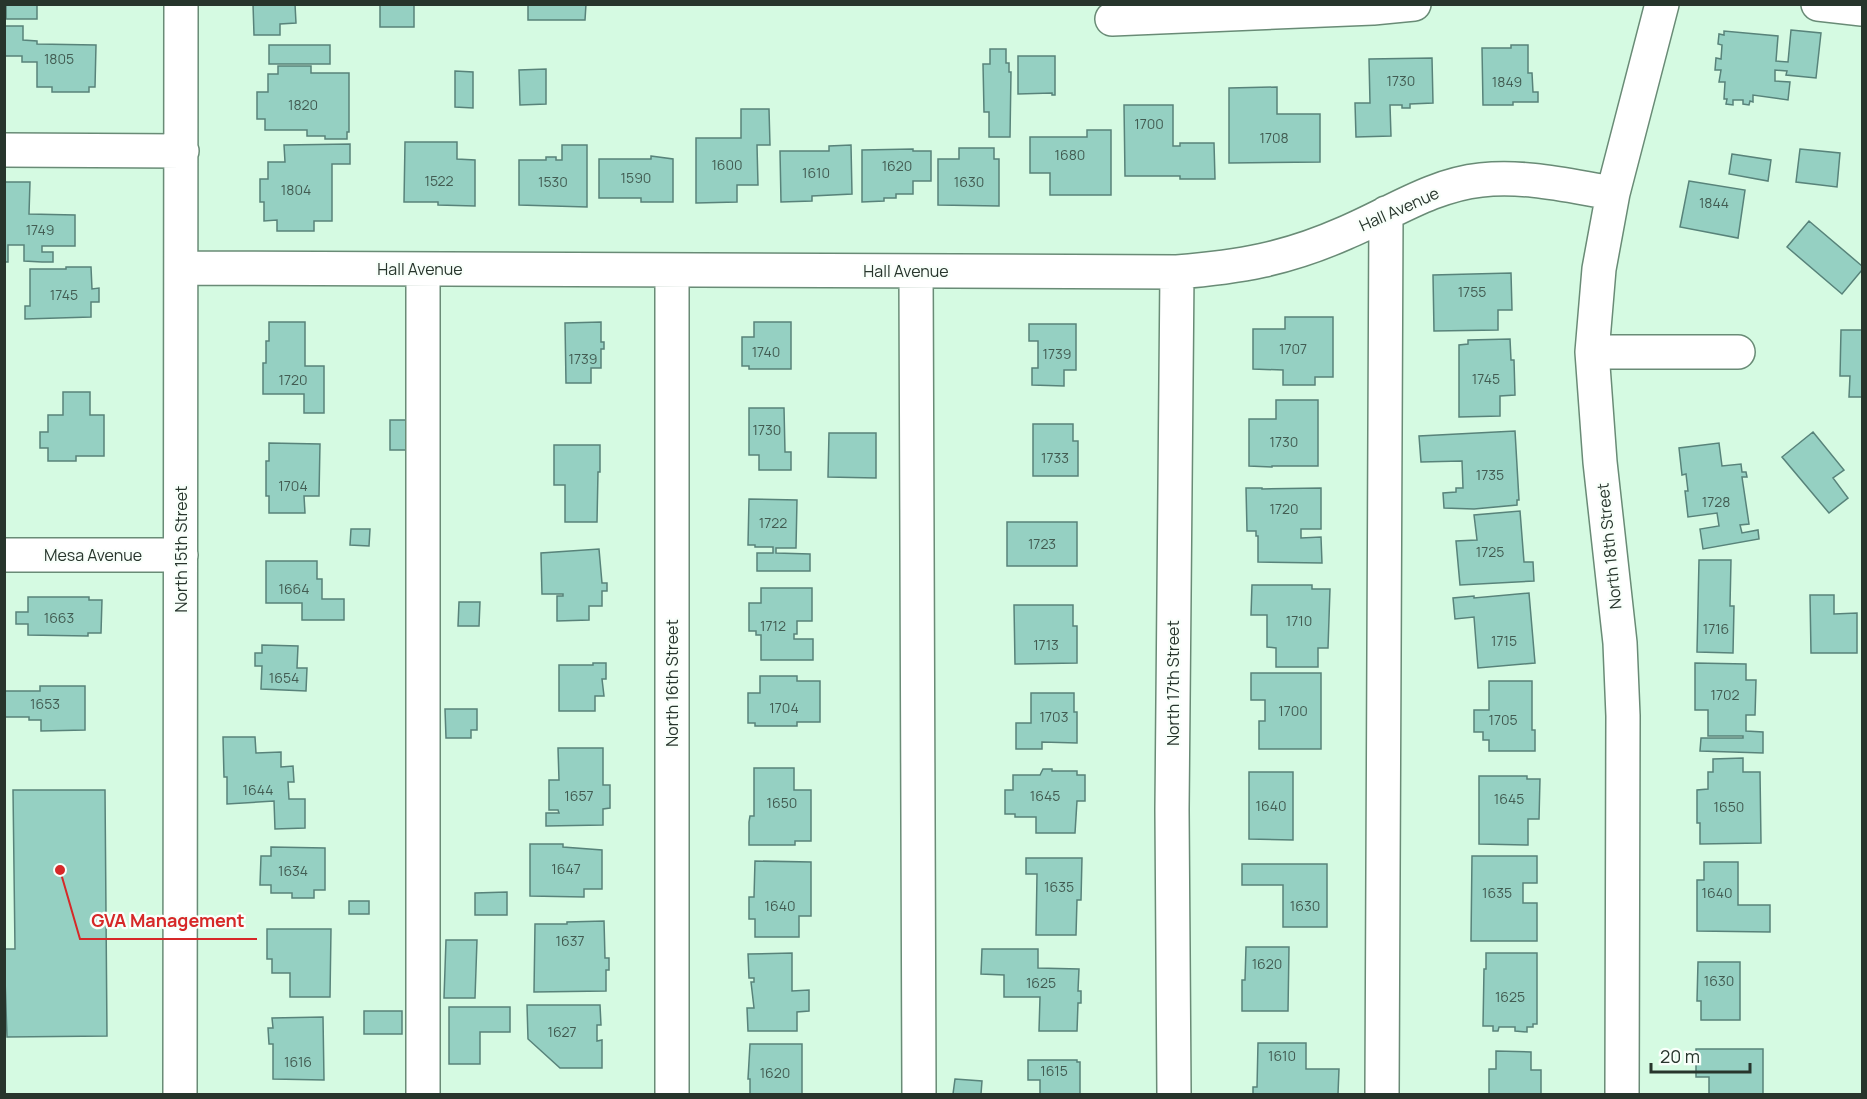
<svg xmlns="http://www.w3.org/2000/svg" width="1867" height="1099" viewBox="0 0 1867 1099" font-family="Manrope,sans-serif">
	<style>
		.building { fill: #95d0c2; stroke: #58837a; stroke-width: 1.5 }
		.lines { fill: none; stroke-linecap: round; stroke-linejoin: round }
		.minor-casing { stroke: #698b76; stroke-width: 36 }
		.minor { stroke: #fff; stroke-width: 33 }
		.labels { text-anchor: middle; stroke-width: 4.5; stroke-linejoin: round; paint-order: stroke }
		.number-label { font-size: 14px; fill: #425c52 }
		.street-label { font-size: 16px; fill: #27352c; stroke: #f8fffa }
		.leader { fill: none; stroke: #d62828; stroke-width: 2 }
		.callout-dot { fill: #d62828; stroke: #f8fffa; stroke-width: 2 }
		.callout-label { font-size: 18px; text-anchor: middle; font-weight: bold; fill: #d62828; stroke: #f8fffa; stroke-width: 4.5; stroke-linejoin: round; paint-order: stroke }
	</style>
	<rect width="100%" height="100%" fill="#d5fae2"/>
	<path class="building" d="M6 4H37V19H6Z
		M253 4H295L296 23 280 24V35H254Z
		M380 4H414V27H380Z
		M528 4H586L585 20H528Z
		M4 26H23V40L37 41V44L96 45 95 87H89V92H52V87H37V62H22V56H4Z
		M1791 30 1821 33 1816 78 1786 75 1787 71 1775 70V81L1790 82 1788 100 1753 95V102L1750 101 1749 105 1743 104V100H1733V105L1726 104 1727 99H1724L1725 82H1719L1721 70H1715L1716 58 1721 59 1722 45 1718 44 1719 34 1724 35V31L1778 36 1776 61 1788 62Z
		M269 45H330V64H269Z
		M1511 45H1528V73H1532L1533 92H1538V102H1513V105H1483L1482 48H1511Z
		M990 49H1006V63H1009V72H1011L1010 137H989V112H984L983 64H990Z
		M1018 56H1055V95H1052V93L1018 94Z
		M1432 58 1433 103 1410 104V108H1402V105H1390L1391 136 1356 137 1355 103H1370L1369 59Z
		M278 66H311V73H349V132H347V139H325V136H307V130H265V119H257V92H268V74H278Z
		M546 69V104L520 105 519 70Z
		M455 71 473 72V108L455 107Z
		M1277 87V114H1320V162L1229 163V88Z
		M1124 105H1173V146H1180V143H1214L1215 179H1180V176H1125Z
		M741 109H769L770 145H757L758 185H737V202L696 203V138H741Z
		M1087 130H1111V195H1050V173H1030V137H1087Z
		M405 142H457V159L475 160V206L438 205V202H404Z
		M350 144V164H332V221H314V231H277V220L264 221V202H260V179H268V162H285L284 145Z
		M562 145H587V207L519 205V160H546V157H556V160H562Z
		M851 145 852 194 812 196V201L781 202 780 151H829V146Z
		M959 148H994V159H999V206L938 205V159H959Z
		M913 149V151H931V181H913V194H896V198H884V201L862 202V150Z
		M1800 149 1840 153 1837 187 1796 182Z
		M1732 154 1771 160 1768 181 1729 174Z
		M651 156 673 159V202H641V198H599V159H651Z
		M1689 181 1745 190 1738 238 1680 227Z
		M4 182H30L29 214 75 215V246H42V252H53V262H42L24 261V245H8V262H4Z
		M1809 221 1862 266V270L1842 294 1787 247Z
		M66 267H91L92 289 99 288V302H91V317L25 319V306H30V269H66Z
		M1511 273 1512 310H1498V330L1434 331 1433 275Z
		M1285 317H1333V377H1315V385H1283V370L1253 369V329H1285Z
		M269 322H305V366H324V413H304V394H263V363H266V341H269Z
		M601 322V342H604V349H601V368H591V383H566L565 323Z
		M754 322H791V369H749V366H742V337H754Z
		M1029 324H1076V370H1064V386L1032 385V368H1038V341H1029Z
		M1841 330H1862V397H1849L1850 376H1840Z
		M1510 339 1511 360H1514L1515 395 1500 396V416L1459 417V345L1468 344V340Z
		M63 392H90V415H104V456H76V461H48V448H40V432H48V415H63Z
		M1276 400H1318V466H1272V467L1249 466V419H1276Z
		M749 408H784L785 452H791V470H759V455H749Z
		M390 420H408V450H390Z
		M1033 424H1073V441H1078V476H1033Z
		M1515 431 1519 500H1517V505L1474 509 1444 508 1443 493 1456 492V488H1463L1462 461 1421 462 1419 436Z
		M1813 432 1844 470 1833 478 1848 498 1829 513 1782 457Z
		M829 433H876V478L828 477Z
		M269 443 320 444 319 496H304L305 513H269V496H266V461H269Z
		M1719 443 1722 466 1741 464 1742 472H1746L1747 477H1742L1749 524 1740 525 1742 533 1758 530 1759 539 1703 549 1700 529 1719 526 1717 513 1688 517 1685 491H1688L1686 474 1682 475 1679 448Z
		M554 445H600V472H598L597 522H565V485H554Z
		M1246 488H1262V489L1321 488V529H1301V538L1321 537 1322 563 1258 562V536H1256V531H1247Z
		M749 499 797 500 796 548H776V553L810 554V571H757V553H773V547H755V545H748Z
		M1520 511 1524 562H1533L1534 581 1460 585 1456 541 1477 540 1474 515Z
		M1007 522H1077V566H1007Z
		M351 529H370L369 546 350 545Z
		M599 549 602 583H607V591H602V606H589V620L557 621V596H563V594H542L541 553Z
		M1699 560H1731L1730 606H1734L1733 653 1697 652Z
		M266 561H317V579H322V599H344V620H302V603H266Z
		M1252 585H1312V589H1330L1328 648H1318V667H1276V648L1267 647V615H1251Z
		M761 588H812V621H797V634H794V639H813V660H761V635H756V631H749V603H761Z
		M1529 593 1535 663 1478 668 1474 617 1455 619 1453 598 1474 596V598Z
		M1810 595H1834V614L1857 613V653H1811Z
		M28 597H89V600H102L101 633H88V636L28 635V624H16V612H28Z
		M459 602H480L479 626H458Z
		M1014 605H1073V626H1077V663L1015 664Z
		M262 645 298 646 297 668H307L306 691 261 689 262 666H255V653H262Z
		M593 663H606V679H602L604 696H595V711H559V665H593Z
		M1695 663 1746 664V680H1756L1755 715H1746V731L1763 732V753L1700 751 1701 738H1743V736H1708V710H1695Z
		M1251 673H1321V749H1259V721H1265V700H1251Z
		M760 676H797V681H820V722H797V726H755V723H748V693H760Z
		M1489 681H1532V730H1535V751H1489V740H1483V732H1474V710H1489Z
		M40 686H85V730L41 731V720H29V717H4V691H40Z
		M1031 693H1074V712H1077V743L1042 742V749H1016V723H1031Z
		M445 709H477V730H471V738H446Z
		M223 737H255L256 753 281 752V767L293 766 294 782H288L289 799H305V828L275 829 274 801 227 804V777H224Z
		M558 748H603V785H610V808L603 809V825L546 826V813H559L558 810H549V780H559Z
		M1743 758V772H1760L1761 843 1700 844V823H1697V790L1708 789V772H1713V759Z
		M754 768H794V790H811V841H795V845H749V822L750 816H754Z
		M1043 769H1052V771H1077V775H1085V801H1077L1075 833H1036V817H1015V814H1005V790H1013V775H1040Z
		M1249 772H1293V840L1249 839Z
		M1479 776H1527V779H1540L1539 819H1528V845L1479 844Z
		M13 790H105L107 1036 7 1037 4 949H15Z
		M530 844H563V847L602 850V889H584V897L530 896Z
		M271 847 325 848V890H314V898H292V893H271V885H260L261 856H271Z
		M1472 856H1537V883H1523V903H1537V941H1471Z
		M1026 858H1082L1081 900H1077L1076 935H1036L1037 874H1026Z
		M755 861 811 862V916H799V937H755V919H749V897H754Z
		M1704 862H1738V905H1770V932L1697 931V880H1704Z
		M1242 864H1327V927H1283V885H1242Z
		M507 892V915H475V893Z
		M349 901H369V914H349Z
		M604 921 605 958H609V970H606V991L534 992 535 924H567V922Z
		M267 929H331L330 997H290V973H272V959H267Z
		M446 940H477L475 998H444Z
		M1246 947H1289L1288 1011H1242V980H1245Z
		M982 949H1038V968L1079 969 1078 991H1081V1003H1078L1077 1031H1039L1040 997H1004V975L981 974Z
		M792 953V991L809 990V1011L797 1012V1031H748L747 1008H754L751 982H754V978H749L748 954Z
		M1486 953H1537V1024H1533V1027H1527V1032L1515 1031V1027H1499L1498 1031H1493V1026H1483L1484 969H1486Z
		M1698 962H1740V1020H1701V1001H1697Z
		M527 1005H600L601 1025H597V1041L602 1040V1068H560L528 1039Z
		M449 1007H510V1032H480V1064H449Z
		M364 1011H402V1034H364Z
		M323 1017 324 1080 273 1079V1044H269L268 1028H273L272 1018Z
		M1258 1043H1306V1069H1339L1338 1094H1253V1087H1257Z
		M750 1044H802V1094H750V1079H748Z
		M1696 1049H1763V1094H1709V1077H1696Z
		M1496 1051 1531 1052V1070H1541V1094H1489V1069H1496Z
		M1028 1060H1077V1062H1080V1094H1040V1080H1028Z
		M955 1079 982 1081 981 1094H953Z"/>
	<g class="lines">
		<g class="minor-casing">
			<path id="minor" d="M1818 4 1862 9
				M1112 19 1373 8 1414 4
				M4 150 182 151
				M182 268 1177 272C1240 267 1286 259 1345 233 1390 214 1432 185 1481 180 1525 175 1569 186 1613 193
				M423 269V1094
				M672 271V1094
				M916 271 919 1094
				M1592 352H1738
				M4 555H181
				M180 1094 181 4
				M1174 1094 1172 810 1177 272
				M1382 1094 1386 213
				M1622 1094 1623 716 1620 643 1600 462 1592 352 1599 269 1613 193 1662 4"/>
		</g>
		<use href="#minor" class="minor"/>
	</g>
	<g class="labels">
		<g class="number-label">
			<text x="59" y="64">1805</text>
			<text x="1401" y="86">1730</text>
			<text x="1507" y="87">1849</text>
			<text x="303" y="110">1820</text>
			<text x="1149" y="129">1700</text>
			<text x="1274" y="143">1708</text>
			<text x="1070" y="160">1680</text>
			<text x="727" y="170">1600</text>
			<text x="897" y="171">1620</text>
			<text x="816" y="178">1610</text>
			<text x="636" y="183">1590</text>
			<text x="439" y="186">1522</text>
			<text x="553" y="187">1530</text>
			<text x="969" y="187">1630</text>
			<text x="296" y="195">1804</text>
			<text x="1714" y="208">1844</text>
			<text x="40" y="235">1749</text>
			<text x="1472" y="297">1755</text>
			<text x="64" y="300">1745</text>
			<text x="1293" y="354">1707</text>
			<text x="766" y="357">1740</text>
			<text x="1057" y="359">1739</text>
			<text x="583" y="364">1739</text>
			<text x="1486" y="384">1745</text>
			<text x="293" y="385">1720</text>
			<text x="767" y="435">1730</text>
			<text x="1284" y="447">1730</text>
			<text x="1055" y="463">1733</text>
			<text x="1490" y="480">1735</text>
			<text x="293" y="491">1704</text>
			<text x="1716" y="507">1728</text>
			<text x="1284" y="514">1720</text>
			<text x="773" y="528">1722</text>
			<text x="1042" y="549">1723</text>
			<text x="1490" y="557">1725</text>
			<text x="294" y="594">1664</text>
			<text x="59" y="623">1663</text>
			<text x="1299" y="626">1710</text>
			<text x="773" y="631">1712</text>
			<text x="1716" y="634">1716</text>
			<text x="1504" y="646">1715</text>
			<text x="1046" y="650">1713</text>
			<text x="284" y="683">1654</text>
			<text x="1725" y="700">1702</text>
			<text x="45" y="709">1653</text>
			<text x="784" y="713">1704</text>
			<text x="1293" y="716">1700</text>
			<text x="1054" y="722">1703</text>
			<text x="1503" y="725">1705</text>
			<text x="258" y="795">1644</text>
			<text x="579" y="801">1657</text>
			<text x="1045" y="801">1645</text>
			<text x="1509" y="804">1645</text>
			<text x="782" y="808">1650</text>
			<text x="1271" y="811">1640</text>
			<text x="1729" y="812">1650</text>
			<text x="566" y="874">1647</text>
			<text x="293" y="876">1634</text>
			<text x="1059" y="892">1635</text>
			<text x="1497" y="898">1635</text>
			<text x="1717" y="898">1640</text>
			<text x="780" y="911">1640</text>
			<text x="1305" y="911">1630</text>
			<text x="570" y="946">1637</text>
			<text x="1267" y="969">1620</text>
			<text x="1719" y="986">1630</text>
			<text x="1041" y="988">1625</text>
			<text x="1510" y="1002">1625</text>
			<text x="562" y="1037">1627</text>
			<text x="1282" y="1061">1610</text>
			<text x="298" y="1067">1616</text>
			<text x="1054" y="1076">1615</text>
			<text x="775" y="1078">1620</text>
		</g>
		<g class="street-label">
			<text transform="translate(1399 209) rotate(-24)" y="6">Hall Avenue</text>
			<text x="420" y="275">Hall Avenue</text>
			<text x="906" y="277">Hall Avenue</text>
			<text transform="translate(1609 546) rotate(-96)" y="6">North 18th Street</text>
			<text transform="translate(181 549) rotate(-90)" y="6">North 15th Street</text>
			<text x="93" y="561">Mesa Avenue</text>
			<text transform="translate(672 683) rotate(-90)" y="6">North 16th Street</text>
			<text transform="translate(1173 683) rotate(-90)" y="6">North 17th Street</text>
		</g>
	</g>
	<path class="leader" d="M60 870L80 939H257"/>
	<circle class="callout-dot" cx="60" cy="870" r="6"/>
	<g class="callout-label">
		<text x="168" y="927">GVA Management</text>
	</g>
	<rect width="1867" height="1099" fill="none" stroke="#27352c" stroke-width="12"/>
	<path d="M1651 1063v9h99v-9" fill="none" stroke="#27352c" stroke-width="3"/>
	<text x="1660" y="1063" font-size="18" fill="#27352c" stroke="#f8fffa" stroke-width="4.5" paint-order="stroke">20 m</text>
</svg>
